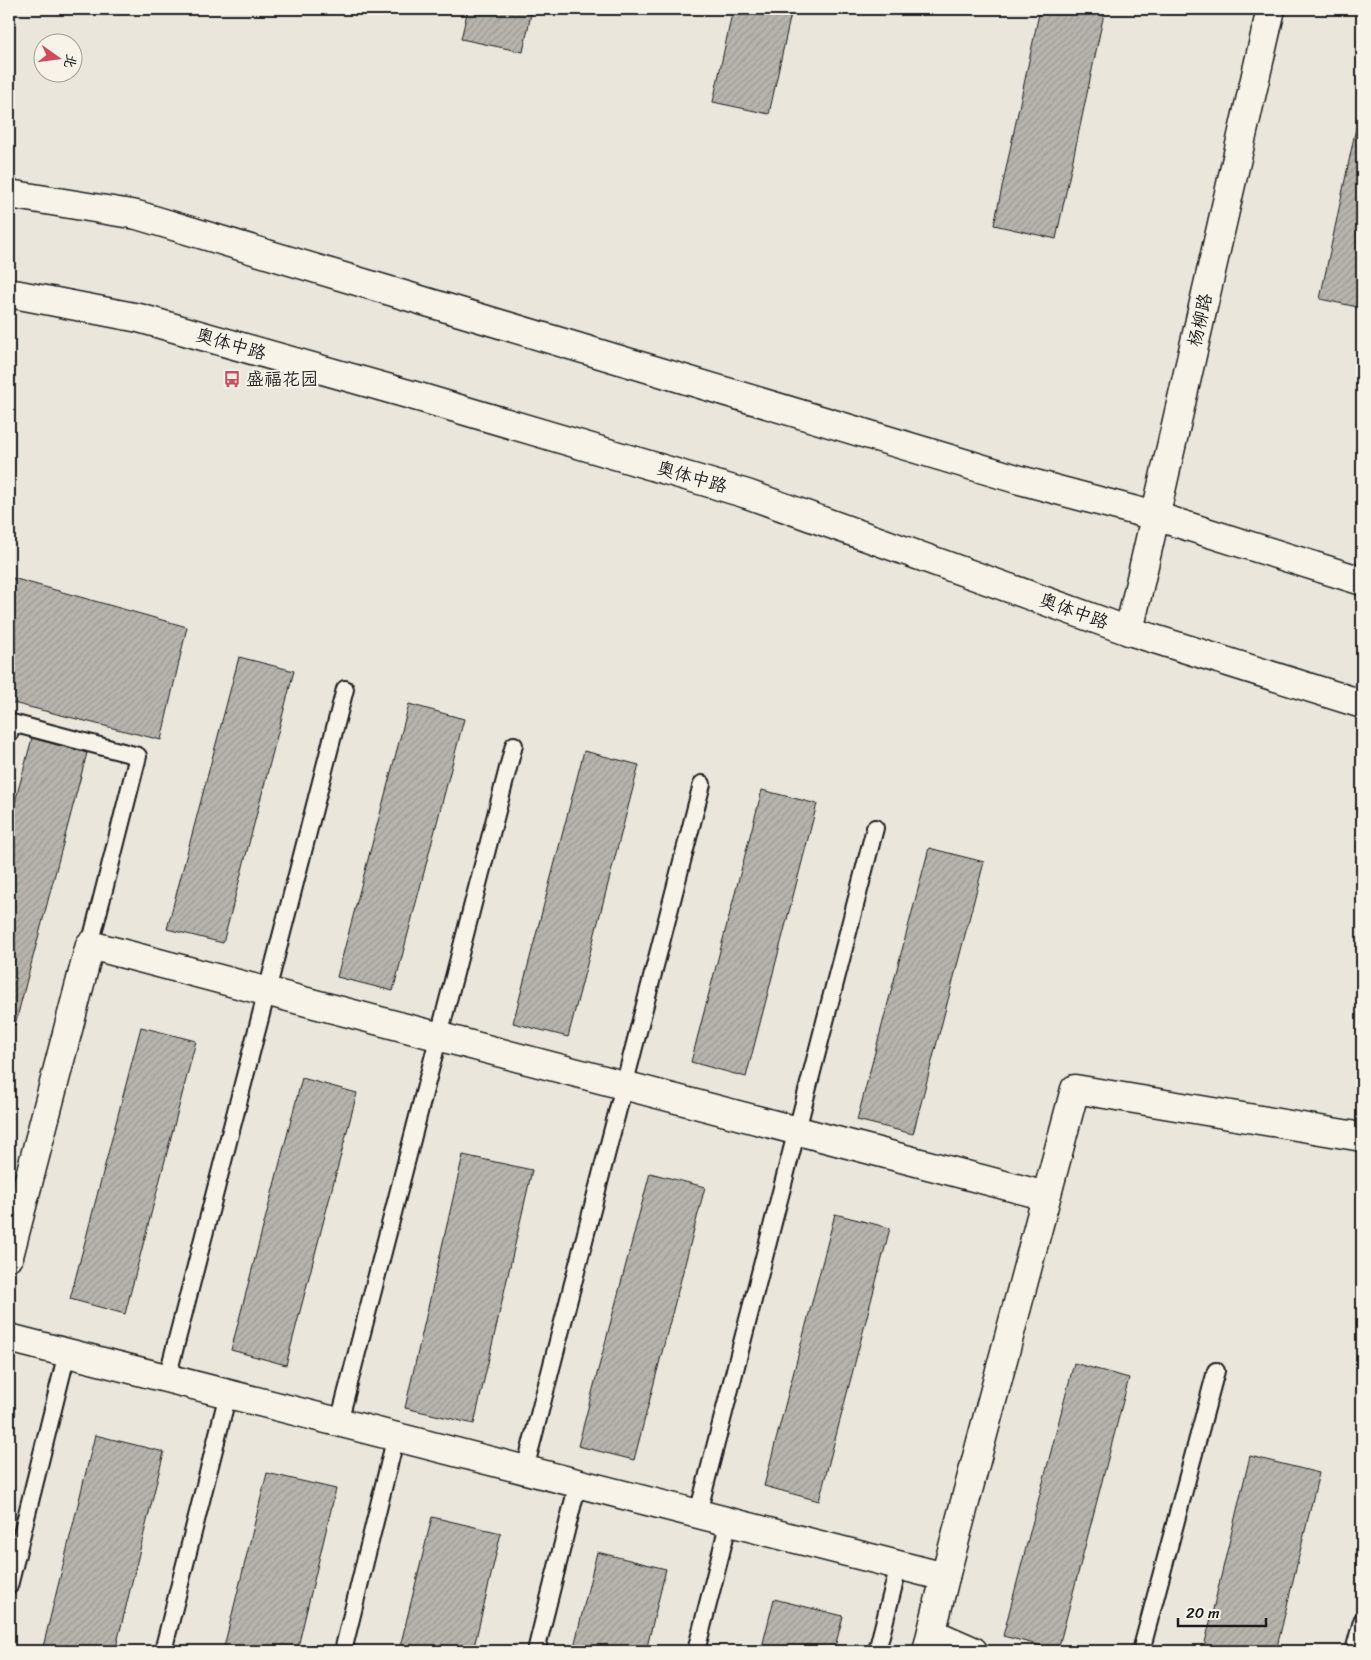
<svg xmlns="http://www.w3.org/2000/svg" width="1371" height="1660" viewBox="0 0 1371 1660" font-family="Sriracha,'LXGW WenKai TC',sans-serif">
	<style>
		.building { fill: url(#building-hatch); stroke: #1c1c1c }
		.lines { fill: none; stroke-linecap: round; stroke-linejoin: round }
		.service-casing { stroke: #1c1c1c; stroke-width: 20 }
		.minor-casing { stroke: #1c1c1c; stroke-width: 31 }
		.tertiary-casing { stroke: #1c1c1c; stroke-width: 31 }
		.primary-casing { stroke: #1c1c1c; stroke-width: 31 }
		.service { stroke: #f7f3e8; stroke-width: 16 }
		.minor { stroke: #f7f3e8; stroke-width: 28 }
		.tertiary { stroke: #f7f3e8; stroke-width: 28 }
		.primary { stroke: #f7f3e8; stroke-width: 28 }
		.labels { text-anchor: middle; stroke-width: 4; stroke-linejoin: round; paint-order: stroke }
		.street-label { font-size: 18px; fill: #1c1c1c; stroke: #f7f3e8 }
		.poi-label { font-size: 18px; fill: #1c1c1c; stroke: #f7f3e8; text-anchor: start }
	</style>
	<defs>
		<pattern id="building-hatch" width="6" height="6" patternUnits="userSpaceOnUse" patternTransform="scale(1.25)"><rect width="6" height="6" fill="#b6b4ac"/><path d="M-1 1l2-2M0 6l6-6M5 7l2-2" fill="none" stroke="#9c9a93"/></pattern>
	</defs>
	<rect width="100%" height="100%" fill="#eae6dc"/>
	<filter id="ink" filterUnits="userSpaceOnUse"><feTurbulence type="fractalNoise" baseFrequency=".02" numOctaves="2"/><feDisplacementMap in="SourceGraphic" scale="10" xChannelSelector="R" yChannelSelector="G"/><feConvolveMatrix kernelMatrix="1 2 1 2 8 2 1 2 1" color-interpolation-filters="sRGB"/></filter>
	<g filter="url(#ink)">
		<path class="building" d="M468 9H532L523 52 461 39Z
			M733 9H792L769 114 713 102Z
			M1040 9H1105L1056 239 994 225Z
			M1362 99V308L1320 299Z
			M9 577 187 627 161 740 9 702Z
			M239 657 294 671 223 943 167 929Z
			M409 704 464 719 393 991 337 977Z
			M32 738 87 753 15 1025 9 1023V825Z
			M584 751 639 765 568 1037 513 1023Z
			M762 790 817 804 746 1077 691 1062Z
			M929 848 984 862 913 1134 857 1120Z
			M141 1027 196 1041 125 1314 70 1299Z
			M302 1078 357 1093 286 1365 231 1350Z
			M463 1155 532 1170 474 1424 405 1408Z
			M650 1173 705 1187 634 1460 578 1446Z
			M835 1214 890 1228 819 1501 764 1486Z
			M1074 1363 1129 1378 1058 1650 1003 1636Z
			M95 1435 164 1452 115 1651H42Z
			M1250 1456 1319 1473 1276 1651H1203Z
			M267 1473 336 1489 297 1651H223Z
			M432 1517 501 1533 473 1651H399Z
			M597 1552 666 1569 646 1651H573Z
			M774 1599 843 1616 834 1651H761Z"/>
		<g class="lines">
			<g class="service-casing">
				<path id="service" d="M9 734 12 723 138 756 90 945
					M167 1378 345 689
					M339 1422 514 745
					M525 1469 702 784
					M698 1513 875 828
					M9 1586 67 1353
					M163 1651 228 1394
					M343 1651 396 1436
					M536 1651 578 1483
					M696 1651 729 1521
					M877 1651 899 1565
					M1141 1651 1216 1371
					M1354 1651 1362 1621"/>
			</g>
			<g class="minor-casing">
				<path id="minor" d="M9 1256 90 945 1046 1196
					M945 1577 1075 1089 1362 1137
					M932 1633 973 1651"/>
			</g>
			<g class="tertiary-casing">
				<path id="tertiary" d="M1129 631 1271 9
					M9 1338 945 1577 927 1651"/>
			</g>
			<g class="primary-casing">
				<path id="primary" d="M9 194 137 215 1020 480 1155 516 1362 581
					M9 293 139 318 422 398 747 494 1129 631 1362 704"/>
			</g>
			<use href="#service" class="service"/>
			<use href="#minor" class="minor"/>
			<use href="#tertiary" class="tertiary"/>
			<use href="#primary" class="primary"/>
		</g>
	</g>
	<defs>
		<g id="bus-bare" transform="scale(1.35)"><path d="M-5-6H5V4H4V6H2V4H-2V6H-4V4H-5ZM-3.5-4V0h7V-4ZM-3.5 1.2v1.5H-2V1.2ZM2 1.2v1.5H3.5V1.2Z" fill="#d1495b" stroke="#f7f3e8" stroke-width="2.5" paint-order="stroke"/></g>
	</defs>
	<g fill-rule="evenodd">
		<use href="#bus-bare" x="232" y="379"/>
	</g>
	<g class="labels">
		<g class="street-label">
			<text transform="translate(1200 320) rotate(-77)" y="6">杨柳路</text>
			<text transform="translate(231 344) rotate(16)" y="6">奥体中路</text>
			<text transform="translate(692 477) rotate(16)" y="6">奥体中路</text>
			<text transform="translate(1074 611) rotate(20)" y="6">奥体中路</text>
		</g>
		<g class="poi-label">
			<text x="246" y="385">盛福花园</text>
		</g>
	</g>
	<rect width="1371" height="1660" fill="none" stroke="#f7f3e8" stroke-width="30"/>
	<rect x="15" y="15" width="1341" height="1630" fill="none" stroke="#1c1c1c" stroke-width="2" filter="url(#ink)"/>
	<g transform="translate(58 58) rotate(104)"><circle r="24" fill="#f7f3e8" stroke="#9f9d96"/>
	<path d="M0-4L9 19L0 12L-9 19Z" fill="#d1495b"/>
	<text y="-8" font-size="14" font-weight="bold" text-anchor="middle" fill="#1c1c1c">北</text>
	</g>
	<path d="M1178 1618v8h88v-8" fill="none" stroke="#1c1c1c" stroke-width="2.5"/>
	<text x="1186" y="1618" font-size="15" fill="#1c1c1c" stroke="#f7f3e8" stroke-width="4" paint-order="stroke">20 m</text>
</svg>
